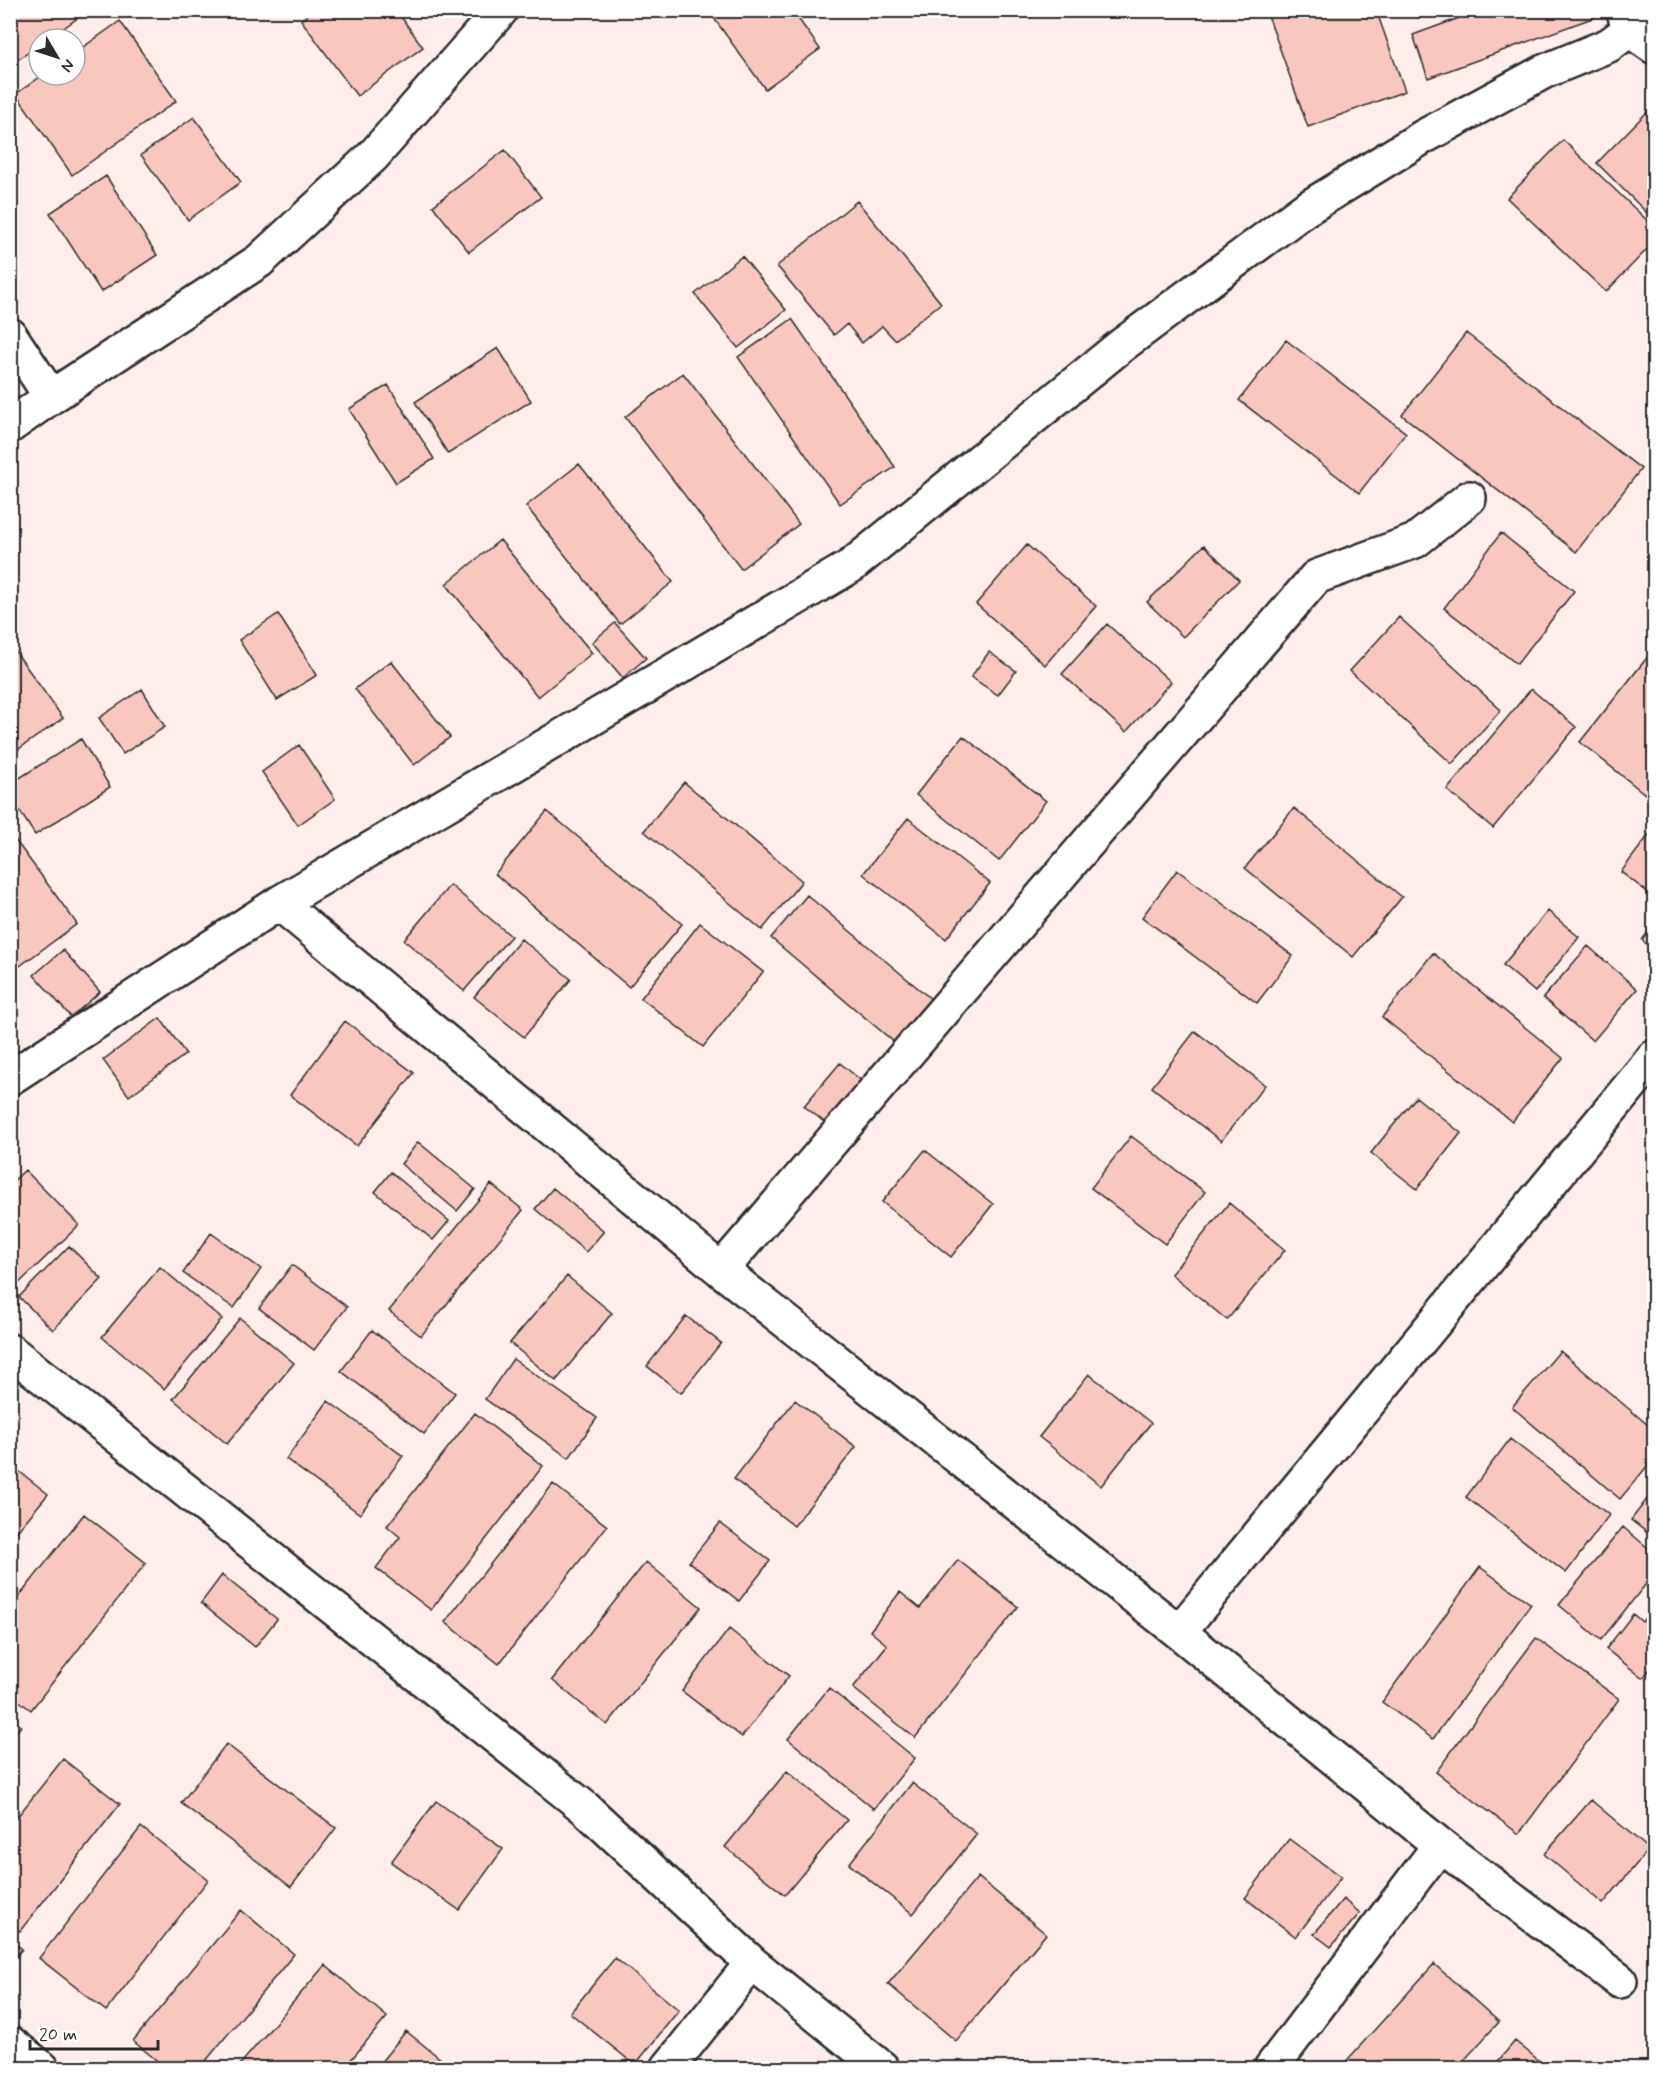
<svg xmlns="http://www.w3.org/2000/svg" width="1665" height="2079" viewBox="0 0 1665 2079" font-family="Mynerve,sans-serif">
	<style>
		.building { fill: #f8c8c0; stroke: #2b2b2b; stroke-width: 1.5 }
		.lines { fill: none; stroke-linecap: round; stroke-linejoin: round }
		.minor-casing { stroke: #2b2b2b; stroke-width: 38 }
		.minor { stroke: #fff; stroke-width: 33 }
	</style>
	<rect width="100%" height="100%" fill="#fdeeec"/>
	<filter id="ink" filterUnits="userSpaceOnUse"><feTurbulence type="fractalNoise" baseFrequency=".0167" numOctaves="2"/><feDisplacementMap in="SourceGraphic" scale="12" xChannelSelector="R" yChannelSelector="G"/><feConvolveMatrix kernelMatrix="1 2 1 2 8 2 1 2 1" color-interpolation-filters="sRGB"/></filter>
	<g filter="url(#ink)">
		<path class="building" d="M10 10H89L48 39H39V45L10 65Z
			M314 10H396L423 47 357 96 301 20Z
			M708 10H792L820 49 765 89Z
			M1266 10H1376L1405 91 1308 127Z
			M1481 10H1605L1606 13 1428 78 1413 35Z
			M120 21 176 101 72 175 16 94 43 75H75V53Z
			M1647 112 1654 119V220L1597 163Z
			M194 117 241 182 188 220 141 155Z
			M1563 140 1654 227V242L1606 292 1507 198Z
			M505 150 541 197 469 252 433 206Z
			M106 176 157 255 101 292 50 213Z
			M857 201 941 303 895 340 882 326 862 343 847 324 834 335 777 266Z
			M742 256 786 310 738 348 695 294Z
			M792 319 895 467 840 504 738 357Z
			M1466 333 1641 469 1576 552 1402 415Z
			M1286 340 1406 433 1359 493 1239 400Z
			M498 348 531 401 448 454 415 402Z
			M683 373 799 524 741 569 625 417Z
			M388 385 434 459 396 483 349 409Z
			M579 464 673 582 620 624 526 506Z
			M1501 533 1574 591 1517 664 1444 608Z
			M500 540 592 653 538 697 446 584Z
			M1027 545 1096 606 1045 665 976 604Z
			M1204 545 1239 580 1183 637 1147 602Z
			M278 614 317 675 277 700 239 640Z
			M1399 617 1501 710 1452 764 1350 671Z
			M615 623 646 658 623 678 592 642Z
			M1107 624 1171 682 1126 732 1062 674Z
			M10 644 63 718 10 755Z
			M1654 649V782L1645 794 1580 742Z
			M989 652 1016 671 998 695 971 677Z
			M391 661 450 737 414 765 355 689Z
			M142 689 165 727 123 754 99 718Z
			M1531 689 1576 727 1493 828 1447 790Z
			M963 736 1046 801 999 861 916 795Z
			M81 739 110 787 35 835 10 796V784Z
			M299 745 335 799 298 825 262 772Z
			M684 782 802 881 762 930 644 831Z
			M1294 808 1402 897 1353 957 1245 868Z
			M547 811 682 924 629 987 495 874Z
			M908 818 990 883 946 939 863 874Z
			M1654 828V897L1621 872Z
			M10 833 77 924 17 968 10 959Z
			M1177 870 1293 956 1257 1003 1142 917Z
			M450 885 511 936 464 991 404 940Z
			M807 895 931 999 894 1042 771 938Z
			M1548 911 1579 937 1535 992 1503 965Z
			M700 923 763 972 703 1047 641 998Z
			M1654 925V951L1642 940Z
			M521 939 571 979 524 1037 474 997Z
			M1588 946 1637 989 1593 1041 1543 998Z
			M63 950 100 992 71 1017 34 975Z
			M1433 953 1563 1058 1512 1122 1382 1017Z
			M160 1018 186 1054 129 1096 103 1060Z
			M345 1021 414 1073 357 1146 290 1095Z
			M1195 1031 1265 1085 1221 1141 1152 1087Z
			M840 1063 863 1082 828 1125 804 1106Z
			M1416 1097 1461 1133 1417 1189 1371 1153Z
			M1131 1136 1205 1192 1165 1244 1091 1188Z
			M418 1142 475 1189 457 1211 401 1164Z
			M925 1150 993 1204 951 1257 882 1202Z
			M25 1170 79 1225 13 1289 10 1286V1184Z
			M391 1172 449 1221 433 1240 375 1192Z
			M491 1184 523 1210 421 1336 389 1311Z
			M553 1188 604 1231 586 1252 535 1209Z
			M1229 1203 1285 1250 1227 1320 1171 1274Z
			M211 1233 261 1269 234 1308 183 1273Z
			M69 1246 102 1279 53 1330 19 1297Z
			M292 1265 347 1307 314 1350 259 1308Z
			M160 1267 222 1319 164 1389 102 1337Z
			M567 1276 612 1313 556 1381 510 1343Z
			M686 1316 721 1343 681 1393 647 1366Z
			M240 1318 294 1363 227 1444 173 1399Z
			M372 1330 455 1393 424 1434 341 1371Z
			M1560 1351 1654 1430V1458L1620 1499 1512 1407Z
			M513 1359 597 1418 569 1458 485 1399Z
			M1089 1374 1151 1423 1101 1486 1039 1437Z
			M795 1400 856 1447 794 1526 734 1479Z
			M328 1401 403 1456 360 1514 286 1459Z
			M475 1413 543 1466 431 1610 376 1568 400 1537 387 1526Z
			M1510 1439 1609 1515 1566 1573 1466 1497Z
			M10 1464 48 1494 10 1540Z
			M553 1484 607 1526 499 1664 445 1622Z
			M1654 1490V1538L1631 1520Z
			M84 1514 146 1563 31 1710 10 1694V1608Z
			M720 1523 770 1561 739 1601 689 1562Z
			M1623 1527 1654 1553V1574L1601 1640 1559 1605Z
			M958 1560 1018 1607 915 1738 853 1688 887 1645 870 1631 900 1592 920 1608Z
			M646 1562 701 1607 607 1725 552 1680Z
			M1480 1567 1531 1604 1433 1739 1382 1702Z
			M222 1575 277 1619 255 1647 201 1603Z
			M1654 1606V1664L1643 1678 1606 1649 1633 1614 1642 1622Z
			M729 1629 789 1676 742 1737 682 1691Z
			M1536 1638 1619 1699 1519 1834 1436 1772Z
			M829 1688 915 1758 874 1809 788 1739Z
			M10 1717 21 1726 10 1740Z
			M226 1744 336 1828 291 1887 181 1803Z
			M63 1759 120 1804 20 1931 10 1924V1826Z
			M787 1771 847 1820 785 1895 725 1847Z
			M912 1783 977 1834 913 1914 849 1864Z
			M1591 1800 1649 1849 1603 1904 1544 1854Z
			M436 1801 503 1849 459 1910 391 1862Z
			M141 1827 208 1880 106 2011 39 1958Z
			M1289 1839 1341 1877 1296 1937 1245 1898Z
			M978 1877 1046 1934 956 2041 888 1984Z
			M1343 1899 1360 1913 1331 1947 1314 1934Z
			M241 1910 294 1954 200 2068H166L133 2041Z
			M10 1940 22 1949 10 1964Z
			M615 1958 679 2010 635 2065 570 2013Z
			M1434 1964 1499 2022 1457 2068H1340Z
			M325 1965 387 2017 344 2068H237Z
			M406 2031 452 2068H376Z
			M1515 2041 1548 2068H1492Z"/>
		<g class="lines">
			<g class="minor-casing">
				<path id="minor" d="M1624 10 1628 29 1654 47
					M10 335 51 397 10 426
					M51 397 259 261 373 156 501 10
					M279 903 721 1270 1179 1632 1440 1845 1620 1981
					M10 1078 279 903 851 566 1122 345 1304 210 1423 137 1543 72 1609 45 1654 12
					M721 1270 1316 577 1415 541 1469 498
					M10 1351 585 1808 752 1963 882 2068
					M1179 1632 1654 1057
					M10 2043 42 2068
					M668 2068 752 1963
					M1271 2068 1440 1845"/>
			</g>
			<use href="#minor" class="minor"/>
		</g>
	</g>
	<rect width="1665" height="2079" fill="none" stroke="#fff" stroke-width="36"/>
	<rect x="18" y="18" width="1629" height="2043" fill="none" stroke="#2b2b2b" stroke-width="2" filter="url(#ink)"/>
	<g transform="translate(57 57) rotate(129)"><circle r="28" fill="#ffffff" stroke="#aaaaaa" stroke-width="1.5"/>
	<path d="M0-4.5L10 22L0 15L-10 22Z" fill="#2b2b2b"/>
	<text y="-9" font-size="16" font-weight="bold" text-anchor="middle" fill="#2b2b2b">N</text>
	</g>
	<path d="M30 2040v9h128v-9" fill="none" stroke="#2b2b2b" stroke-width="3"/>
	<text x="39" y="2040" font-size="18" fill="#2b2b2b" stroke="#ffffff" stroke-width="4.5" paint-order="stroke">20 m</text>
</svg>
